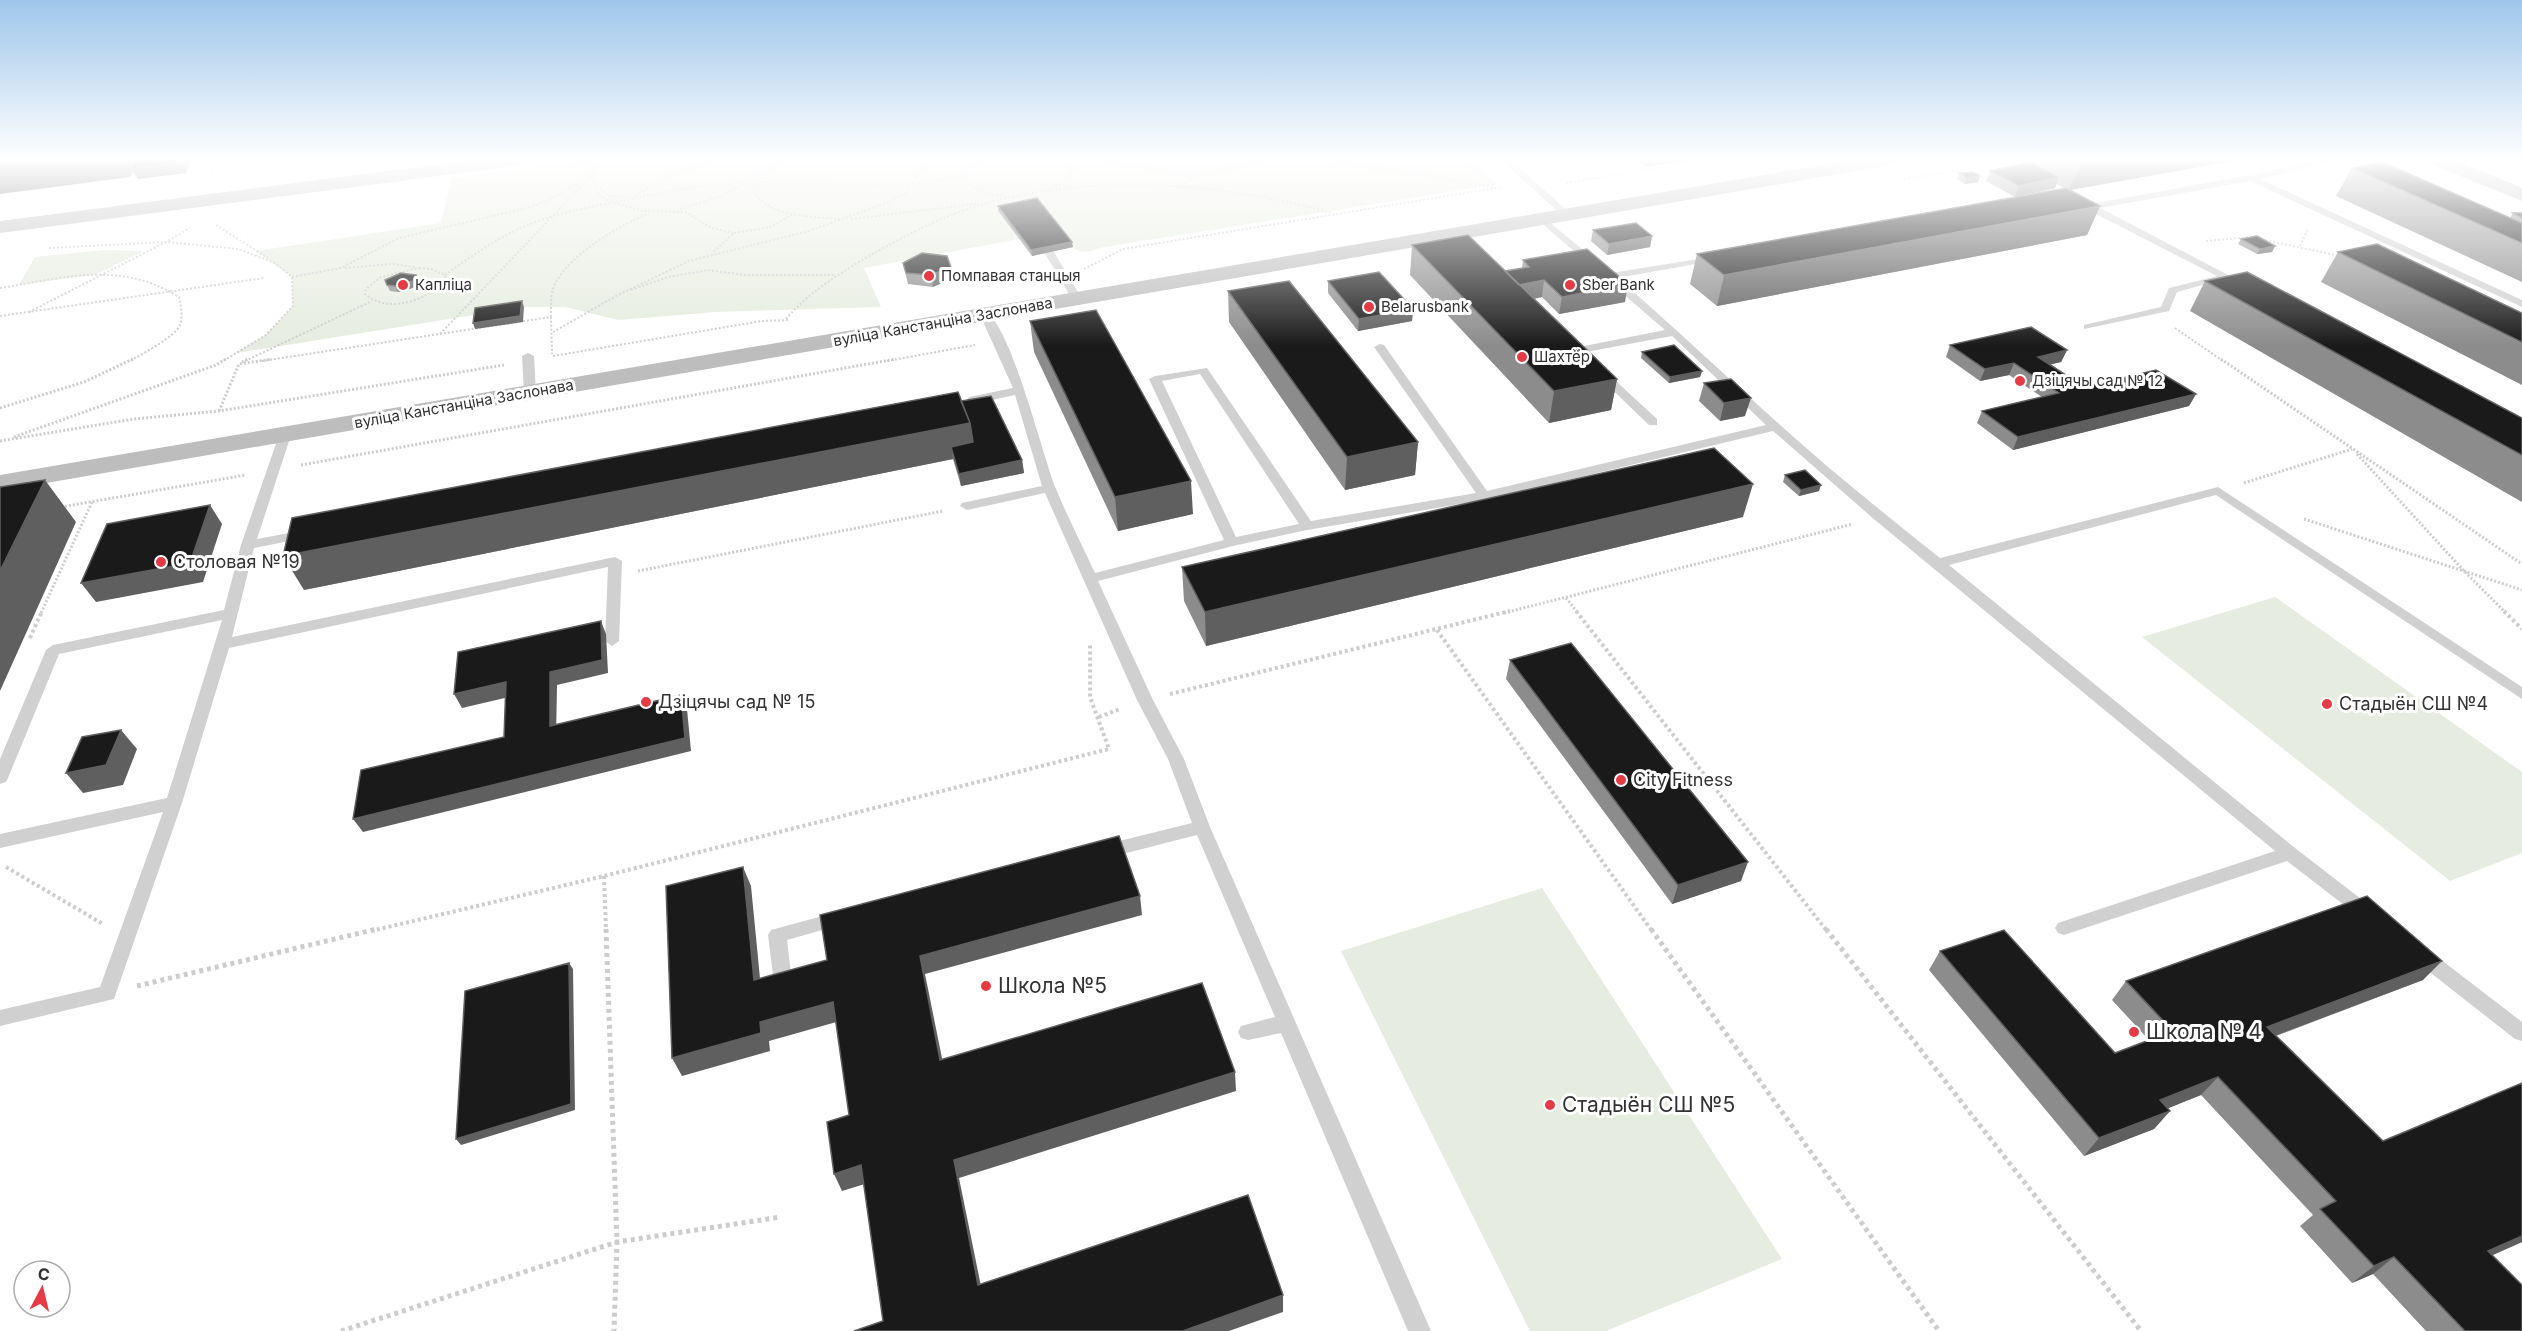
<svg xmlns="http://www.w3.org/2000/svg" width="2522" height="1331" viewBox="0 0 2522 1331" font-family="Inter,sans-serif">
	<style>
		.green { fill: #e6ecdf }
		.lines { fill: none; stroke-linecap: round; stroke-linejoin: round }
		.path-far3 { stroke: #cdcdcd; stroke-width: 2; stroke-dasharray: 2 2; stroke-linecap: butt }
		.path-far2 { stroke: #cdcdcd; stroke-width: 3; stroke-dasharray: 2 2; stroke-linecap: butt }
		.path-far1 { stroke: #cdcdcd; stroke-width: 4; stroke-dasharray: 3 3; stroke-linecap: butt }
		.path { stroke: #cdcdcd; stroke-width: 5; stroke-dasharray: 4 4; stroke-linecap: butt }
		.service { fill: #d0d0d0; fill-rule: evenodd }
		.secondary { fill: #bdbdbd; fill-rule: evenodd }
		.wall { fill: #8c8c8c }
		.shaded-wall { fill: #5f5f5f }
		.building { fill: #1a1a1a; stroke: #5f5f5f; stroke-width: 1.5 }
		.poi-dot { fill: #e43b45; stroke: #fff; stroke-width: 2 }
		.labels { text-anchor: middle; stroke-width: 6; stroke-linejoin: round; paint-order: stroke }
		.far-poi-label { font-size: 15px; fill: #333; stroke: #fff; text-anchor: start }
		.far-street-label { font-size: 15px; fill: #333; stroke: #fff }
		.poi-label { font-size: 18px; fill: #333; stroke: #fff; text-anchor: start }
		.near-poi-label { font-size: 21px; fill: #333; stroke: #fff; text-anchor: start }
	</style>
	<rect width="100%" height="100%" fill="#fff"/>
	<path class="green" d="M590 160H1469L1498 184 1104 247C1092 250 1083 256 1073 247L1037 204 999 212 1019 239 864 268 881 307 716 312 618 320 565 307H524L236 353 266 335 293 306 292 277 256 251 441 223 451 178Z
		M105 250 144 251 97 274 19 285 35 257Z
		M2275 597 2522 772V853L2450 881 2142 637Z
		M1542 888 1782 1259 1606 1331H1530L1341 951Z"/>
	<g class="lines">
		<path class="path-far3" d="M1105 160 1192 177
			M1329 160 1493 187
			M1466 160 1496 187
			M2361 160 2375 166
			M2517 160 2522 162
			M217 163 234 160
			M541 167 594 160
			M767 171 754 193C772 218 815 217 843 219
			M211 174 218 160
			M964 175C971 193 991 195 1008 196
			M1904 179 2028 160
			M594 183 608 196 626 197
			M1566 183 1704 160
			M1177 188 1196 176 1263 160
			M1048 190C1060 186 1070 181 1072 168L1065 160
			M636 195 670 176 711 160
			M680 209 722 196 784 160
			M851 219 977 204
			M216 225 268 258
			M734 233 771 227 794 213
			M2206 241 2250 237 2340 256
			M2300 246 2308 229
			M49 248 166 242 190 228
			M345 268 392 264 415 267
			M419 268 431 269 445 275V280C427 301 388 314 365 294L366 289 381 277Z
			M1084 269 1123 249 1502 187
			M445 275C473 255 503 234 535 222 558 213 582 209 606 204 664 191 723 181 782 182 844 183 903 191 964 175L970 166 980 160
			M292 277 341 268 399 238 527 208 549 200 591 176 600 160
			M0 288C65 278 119 260 179 297 181 306 183 316 180 325 175 337 142 354 130 361
			M631 290 668 277 708 270 744 275H836
			M29 312 166 242 238 249 275 263 292 277 293 306 266 335 223 361
			M0 316 264 278
			M551 317C551 306 550 294 555 284 570 254 619 226 649 213
			M786 319C809 292 839 274 869 256 908 234 950 212 994 201 1103 174 1225 183 1332 213
			M2175 328 2223 361
			M553 332 616 296 689 261 809 231 886 203 907 192 928 160
			M440 334 591 176 600 196 612 202 643 211 686 212 711 228 734 233 712 253
			M553 356 762 321 788 320
			M245 361 372 301
			M262 361 551 317 552 354
			M887 361 975 345"/>
		<path class="path-far2" d="M2221 359 2522 564
			M242 362 248 359
			M0 408 84 382 133 359
			M219 411 239 364 272 359
			M14 437 216 365 226 359
			M0 441 134 419 219 411 504 365
			M2357 454 2464 571 2506 613
			M301 465 896 359
			M2244 483 2352 449
			M61 507 246 475
			M2304 519 2522 590
			M638 571 943 511
			M1566 598 1578 613
			M41 613 92 502
			M1504 613 1853 524"/>
		<path class="path-far1" d="M1576 611 1827 931
			M2504 611 2522 629
			M1437 630 1652 931
			M30 638 42 611
			M1170 694 1510 611
			M1099 717 1120 709
			M6 867 103 924
			M604 876 606 931
			M371 931 604 876 1109 749 1090 697V644"/>
		<path class="path" d="M606 929 617 1242 614 1331
			M1651 929 1939 1331
			M1826 929 2141 1331
			M137 986 377 929
			M341 1331 617 1242 781 1217"/>
		<path class="service" d="M1501 160H1510L1570 213V217H1564Z
			M2319 160H2335L2260 179 2522 300V307L2250 181 2100 208 2232 277 2177 292 2169 311 2084 329V325L2161 307 2169 288 2217 276 2088 210 2077 208V204H2090L2251 175Z
			M1542 216 1611 273 1717 256V260L1713 261 1617 278C1673 325 1725 376 1779 424 1831 471 1886 515 1940 558L2218 487 2522 687V699L2216 495 1949 565 2295 848 2374 909 2377 914 2374 919 2368 921 2362 919 2287 861 2064 935 2058 933 2055 928 2058 923 2275 851 1875 520 1773 431 1484 500 1307 530 1233 546 1098 581 1153 700 1184 759 1210 827 1431 1331H1408L1281 1033 1248 1040 1241 1038 1238 1032 1241 1026 1275 1017 1197 835 1103 859 1097 857 1094 852 1097 847 1103 845 1192 823 1168 759 1137 700 1045 493 967 510 960 506 962 503 1042 486 1015 395 973 404 967 400 969 397 1013 388 980 315 985 312C1010 321 1044 461 1056 489 1068 518 1082 545 1095 573L1224 540 1149 379 1155 376 1207 368 1311 521 1476 493 1374 347 1380 344 1384 345 1487 491 1766 425 1672 336 1586 352 1591 357 1589 359H1581L1572 350 1574 348 1665 330 1539 221 1537 219ZM1200 374 1299 524 1236 537 1162 381Z
			M1049 249 1054 252 1082 299 1081 301H1073L1072 299 1044 252Z
			M528 353 534 356 536 393 530 397 524 393 522 356Z
			M1602 371 1606 372 1657 419V425H1649L1598 376V372Z
			M285 431 291 435 257 539 305 530 312 534 305 538 254 548 232 637 615 557 622 561 619 641 612 646 605 641 608 567 229 648 182 803 114 999 0 1026V1010L100 987 163 812 0 848V834L167 798 222 620 59 654 8 778 6 782 0 784V759L46 650 53 645 224 610 241 545 279 435Z
			M841 911 847 913 850 918 847 923 787 940 793 991 791 997 784 999 777 997 775 991 768 935 771 930Z
			M2420 946 2427 949 2522 1022V1041L2515 1039 2413 959 2411 954 2413 949Z"/>
		<path class="secondary" d="M472 160H526L523 164 516 166 0 233V221Z
			M1852 160H1895L1892 164 1885 166 0 491V475Z
			M2428 160H2455L2522 188V201L2431 164Z"/>
	</g>
	<path class="wall" d="M1636 160H1690L1646 167Z
		M2041 160H2238L2071 190 2100 206 2087 235 1717 306 1690 284 1697 254 2064 188 2057 184 2055 188 2015 197 1986 181 1990 171 2038 167Z
		M2352 168 2510 218 2513 213H2522V282L2336 196Z
		M1959 173 1978 182 1965 184 1957 179Z
		M998 206 1073 247 1032 256 998 211Z
		M1593 230 1652 236 1650 247 1607 255 1591 241Z
		M2241 239 2275 246 2272 252 2257 254 2238 244Z
		M1412 245 1505 271 1522 268 1523 260 1625 302 1559 314 1542 297 1534 299 1617 379 1611 410 1549 423 1410 275Z
		M2338 252 2522 313V385L2321 282Z
		M903 263 953 278 933 287 908 284Z
		M416 275 419 280 416 287 398 292 390 291 387 285Z
		M1328 281 1413 309 1412 321 1358 331 1328 293Z
		M2205 281 2522 418V502L2190 311Z
		M1228 291 1418 442 1415 475 1345 490 1229 322Z
		M1030 321 1193 514 1118 531 1034 352Z
		M1950 345 2067 350 2061 362 2050 364 2084 387 2196 394 2189 406 2013 450 1977 423 1982 411 2042 397 2009 375 1980 381 1946 357Z
		M1642 352 1702 371 1700 377 1669 383 1641 358Z
		M1704 383 1745 416 1720 421 1699 401Z
		M961 401 1022 460 1024 473 961 486 953 459 304 590Z
		M1785 475 1819 491 1799 496 1783 482Z
		M1743 517 1206 646 1184 601 1182 567Z
		M1510 660 1741 881 1672 904 1506 679Z
		M1940 951 2115 1053 2149 1040 2112 1000 2126 981 2423 980 2276 1036 2383 1141 2522 1083V1242L2492 1255 2522 1331H2426L2373 1274 2352 1283 2300 1226 2313 1215 2201 1095 2168 1108 2170 1111 2154 1129 2084 1156 1929 970Z"/>
	<path class="shaded-wall" d="M0 160H191L186 173 138 179 133 171 130 177 0 194Z
		M1657 160H1690L1646 167 1647 161Z
		M2082 160H2238L2069 190Z
		M1980 176 1978 182 1965 184 1967 178Z
		M2059 177 2055 188 2015 197 2019 186Z
		M2100 206 2087 235 1717 306 1724 275Z
		M1652 236 1650 247 1607 255 1609 244Z
		M1072 242 1073 247 1032 256 1031 250Z
		M2275 246 2272 252 2257 254 2260 249Z
		M951 267 953 278 933 287 931 275Z
		M416 275 419 280 416 287 398 292 395 286Z
		M1544 280 1542 297 1504 304 1506 287Z
		M1628 284 1625 302 1559 314 1562 297Z
		M522 301 524 307 523 322 475 329 473 323Z
		M1413 309 1412 321 1358 331 1359 319Z
		M2067 350 2061 362 2033 369 2038 357Z
		M2014 363 2009 375 1980 381 1985 369Z
		M1702 371 1700 377 1669 383 1670 377Z
		M1617 379 1611 410 1549 423 1554 391Z
		M2196 394 2189 406 2013 450 2018 437Z
		M1751 398 1745 416 1720 421 1724 403Z
		M970 423 975 455 951 447 953 459 304 590 283 556Z
		M1418 442 1415 475 1345 490 1347 457Z
		M1022 460 1024 473 961 486 959 474Z
		M45 480 76 522 0 691V571Z
		M1191 481 1193 514 1118 531 1115 497Z
		M1753 484 1743 517 1206 646 1205 612Z
		M1821 485 1819 491 1799 496 1801 490Z
		M210 505 222 524 203 582 96 602 81 583Z
		M601 621 606 634 608 673 557 685 556 739 550 726V672Z
		M506 682 513 696 462 708 454 694Z
		M681 695 687 709 691 751 363 832 353 819Z
		M121 730 137 749 123 785 83 793 66 773Z
		M1748 862 1741 881 1672 904 1678 885Z
		M743 867 751 886 762 999 754 980Z
		M1140 896 1142 915 925 974 946 1078 940 1060 920 956Z
		M2442 961 2423 980 2250 1045 2267 1027Z
		M569 963 573 969 575 1110 461 1145 456 1139Z
		M833 1002 840 1021 769 1041 770 1051 682 1076 672 1058 760 1022Z
		M1235 1072 1236 1091 959 1178 984 1301 978 1285 954 1160Z
		M2218 1077 2201 1095 2144 1118 2160 1100Z
		M2170 1111 2154 1129 2084 1156 2099 1138Z
		M861 1165 868 1183 842 1191 834 1174Z
		M2522 1236V1242L2464 1268 2488 1251Z
		M2394 1257 2373 1274 2352 1283 2374 1266Z
		M1283 1295V1312L1229 1331H1183Z"/>
	<path class="building" d="M136 160H181L180 162 132 169Z
		M2030 162 2059 177 2019 186 1990 171Z
		M2382 162 2522 223V243L2352 168Z
		M1973 172 1980 176 1967 178 1959 173Z
		M2066 188 2100 206 1724 275 1697 254Z
		M1037 198 1072 242 1031 250 998 206Z
		M2513 213H2522V218Z
		M1636 223 1652 236 1609 244 1593 230Z
		M1468 235 1617 379 1554 391 1412 245Z
		M2257 236 2275 246 2260 249 2241 239Z
		M2377 244 2522 313V342L2338 252Z
		M1587 249 1628 284 1562 297 1544 280 1519 285 1505 271 1529 267 1523 260Z
		M922 253 947 256 951 267 931 275 906 273 903 263Z
		M1379 272 1413 309 1359 319 1328 281Z
		M2247 272 2522 418V455L2205 281Z
		M401 273 416 275 413 281 395 286 387 285 385 280Z
		M1289 281 1418 442 1347 457 1228 291Z
		M522 301 520 316 473 323 475 308Z
		M1096 310 1191 481 1115 497 1030 321Z
		M2031 327 2067 350 2038 357 2084 387 2156 370 2196 394 2018 437 1982 411 2059 393 2014 363 1985 369 1950 345Z
		M1674 345 1702 371 1670 377 1642 352Z
		M1731 379 1751 398 1724 403 1704 383Z
		M958 392 970 423 283 556 292 518Z
		M991 396 1022 460 959 474 951 447 973 442 970 423 961 401Z
		M1714 448 1753 484 1205 612 1182 567Z
		M1805 470 1821 485 1801 490 1785 475Z
		M45 480 0 571V487Z
		M210 505 190 563 81 583 107 524Z
		M601 621 602 660 550 672V726L681 695 685 738 353 819 361 770 504 737 506 682 454 694 458 652Z
		M1571 643 1748 862 1678 885 1510 660Z
		M121 730 106 765 66 773 82 737Z
		M1119 836 1140 896 920 956 940 1060 1202 983 1235 1072 954 1160 978 1285 1248 1195 1283 1295 1183 1331H854L883 1321 861 1165 834 1174 827 1122 849 1115 833 1002 760 1022 761 1033 672 1058 666 886 743 867 754 980 827 960 820 915Z
		M2367 896 2442 961 2267 1027 2383 1141 2522 1083V1236L2488 1251 2522 1285V1331H2465L2394 1257 2374 1266 2320 1209 2336 1201 2218 1077 2160 1100 2170 1111 2099 1138 1940 951 2004 930 2115 1053 2173 1031 2126 981Z
		M569 963 571 1104 456 1139 465 991Z"/>
	<linearGradient id="sky" x2="0" y2="1"><stop stop-color="#9ec6ea"/><stop offset="0.46" stop-color="#fff"/><stop offset="1" stop-color="#fff" stop-opacity="0"/></linearGradient>
	<rect width="2522" height="346" fill="url(#sky)"/>
	<g class="poi-dot">
		<circle cx="929" cy="276" r="6"/>
		<circle cx="403" cy="285" r="6"/>
		<circle cx="1570" cy="285" r="6"/>
		<circle cx="1369" cy="307" r="6"/>
		<circle cx="1522" cy="357" r="6"/>
		<circle cx="2020" cy="381" r="6"/>
		<circle cx="161" cy="562" r="6"/>
		<circle cx="646" cy="702" r="6"/>
		<circle cx="2327" cy="704" r="6"/>
		<circle cx="1621" cy="780" r="6"/>
		<circle cx="986" cy="986" r="6"/>
		<circle cx="2134" cy="1032" r="6"/>
		<circle cx="1550" cy="1105" r="6"/>
	</g>
	<g class="labels">
		<g class="far-poi-label">
			<text x="941" y="281">Помпавая станцыя</text>
			<text x="415" y="290">Капліца</text>
			<text x="1582" y="290">Sber Bank</text>
			<text x="1381" y="312">Belarusbank</text>
			<text x="1534" y="362">Шахтёр</text>
			<text x="2032" y="386">Дзіцячы сад № 12</text>
		</g>
		<g class="far-street-label">
			<text transform="translate(943 322) rotate(-10)" y="5">вуліца Канстанціна Заслонава</text>
			<text transform="translate(464 404) rotate(-10)" y="5">вуліца Канстанціна Заслонава</text>
		</g>
		<g class="poi-label">
			<text x="173" y="568">Столовая №19</text>
			<text x="658" y="708">Дзіцячы сад № 15</text>
			<text x="2339" y="710">Стадыён СШ №4</text>
			<text x="1633" y="786">City Fitness</text>
		</g>
		<g class="near-poi-label">
			<text x="998" y="993">Школа №5</text>
			<text x="2146" y="1039">Школа № 4</text>
			<text x="1562" y="1112">Стадыён СШ №5</text>
		</g>
	</g>
	<g transform="translate(42 1289) rotate(7)"><circle r="28" fill="#ffffff" stroke="#adadad" stroke-width="1.5"/>
	<path d="M0-4.5L10 22L0 15L-10 22Z" fill="#e43b45"/>
	<text y="-9" font-size="16" font-weight="bold" text-anchor="middle" fill="#333333">С</text>
	</g>
</svg>
